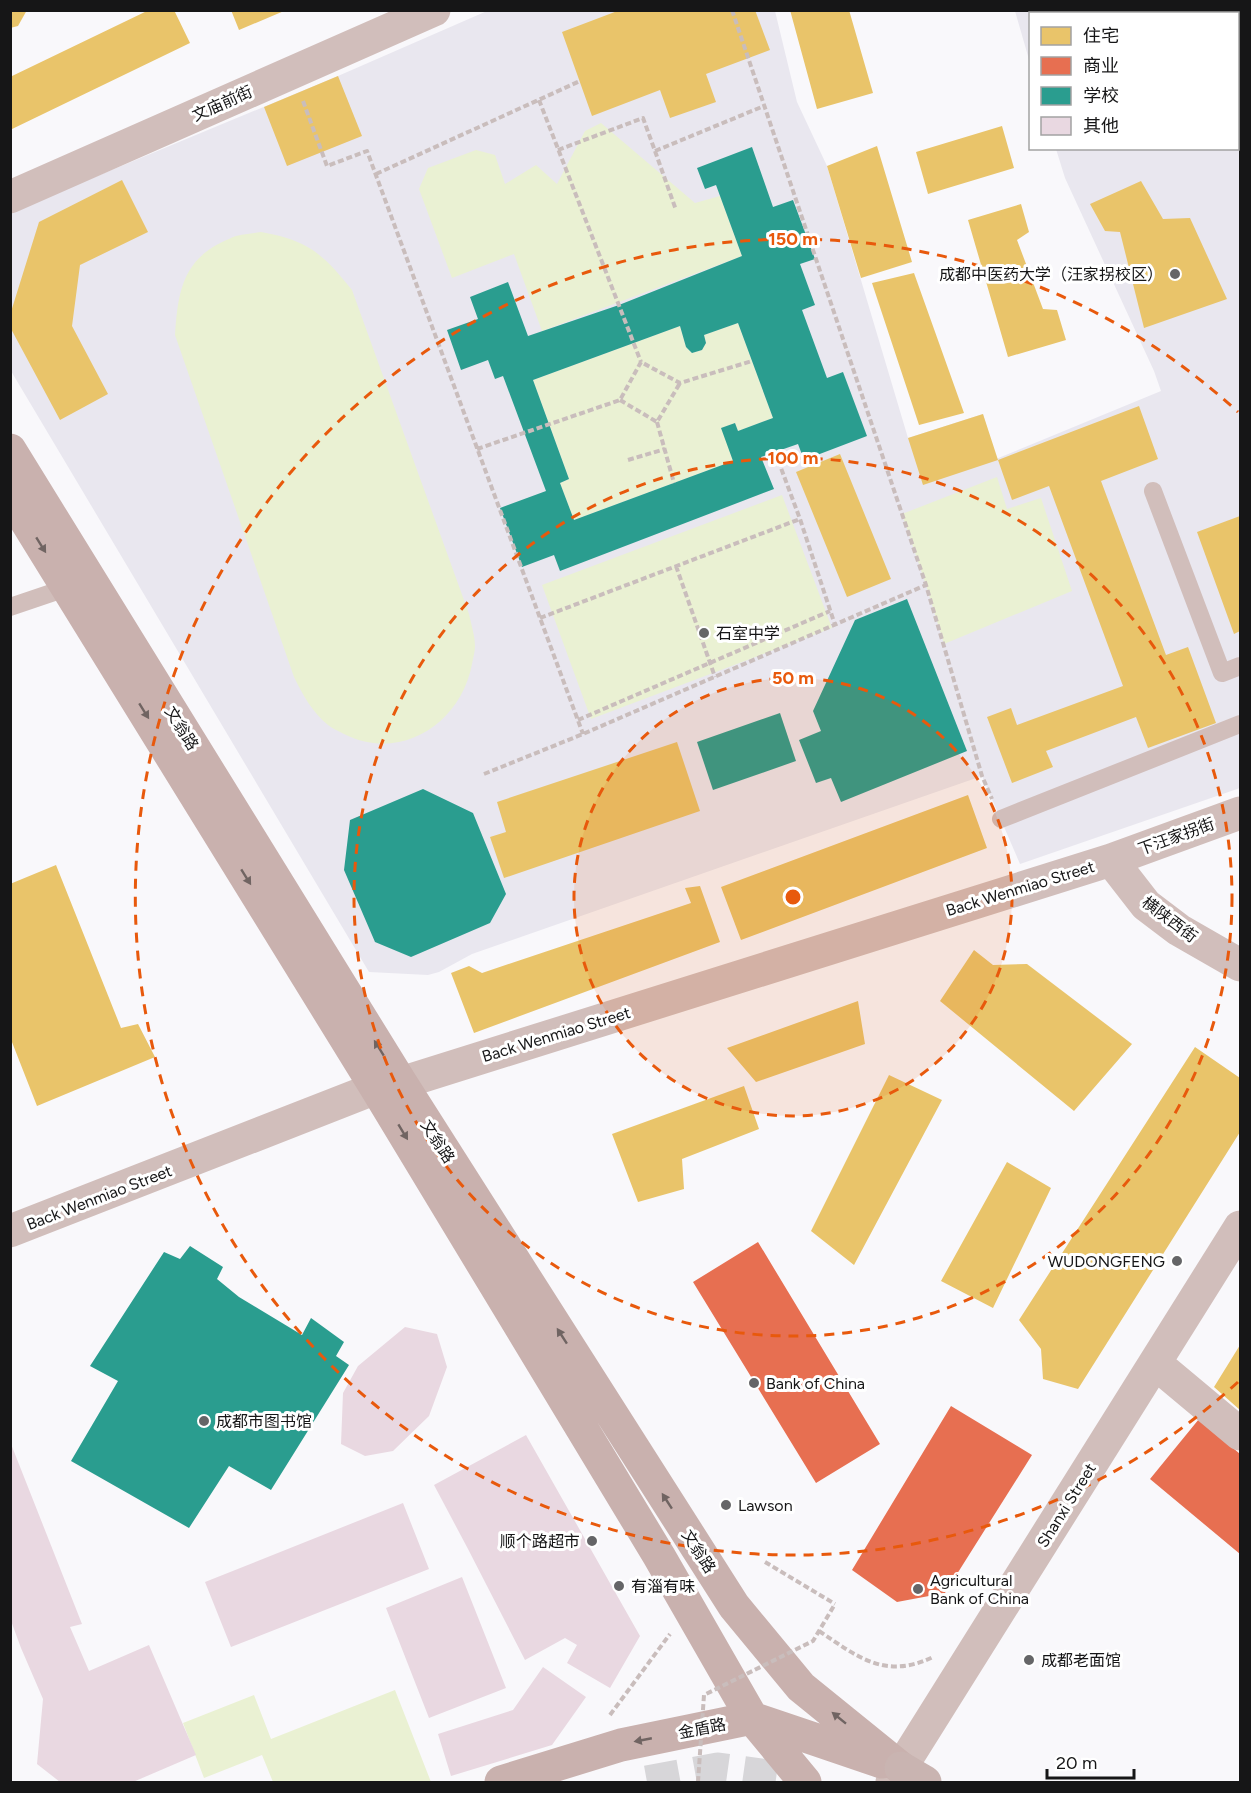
<svg xmlns="http://www.w3.org/2000/svg" width="1251" height="1793" viewBox="0 0 1251 1793" font-family="Figtree,'Noto Sans SC',sans-serif">
	<style>
		.built { fill: #e9e7ef }
		.green { fill: #eaf1d3 }
		.homes { fill: #e9c46a }
		.shops { fill: #e76f51 }
		.schools { fill: #2a9d8f; fill-rule: evenodd }
		.building { fill: #e9d8e1 }
		.lines { fill: none; stroke-linecap: round; stroke-linejoin: round }
		.primary-tunnel { stroke: #d7d6d9; stroke-width: 33; stroke-dasharray: 33 16; stroke-linecap: butt }
		.path { stroke: #c9bdbc; stroke-width: 4; stroke-dasharray: 6 3; stroke-linecap: butt }
		.service { stroke: #d1bebb; stroke-width: 18 }
		.minor { stroke: #d1bebb; stroke-width: 33 }
		.secondary { stroke: #c9b1ae; stroke-width: 33 }
		.primary { stroke: #c9b4b1; stroke-width: 33 }
		.path-bridge { stroke: #c9bdbc; stroke-width: 4; stroke-dasharray: 6 3; stroke-linecap: butt }
		.oneway { fill: #706462 }
		.ring { fill: none; stroke: #e8590c; stroke-width: 3; stroke-dasharray: 10 8 }
		.poi-dot { fill: #656567; stroke: #fff; stroke-width: 2 }
		.labels { text-anchor: middle; stroke-width: 6; stroke-linejoin: round; paint-order: stroke }
		.street-label { font-size: 16px; fill: #161617; stroke: #fff }
		.poi-label { font-size: 16px; fill: #161617; stroke: #fff; text-anchor: start }
		.centre { fill: #e8590c; stroke: #fff; stroke-width: 3 }
		.ring-label { font-size: 18px; text-anchor: middle; font-weight: bold; fill: #e8590c; stroke: #fff; stroke-width: 6; stroke-linejoin: round; paint-order: stroke }
	</style>
	<rect width="100%" height="100%" fill="#f9f8fb"/>
	<path class="built" d="M487 11H775L797 102 827 166 908 438 983 414 996 459 1161 391 1154 371 1065 178 1056 149 1238 148V14H1030V63L1015 11H1240V788L1020 864 982 776 472 954 439 972 428 975 369 972 11 371 10 219 13 211 338 76Z"/>
	<path class="green" d="M601 123 695 203 720 196 742 256 542 331 514 254 452 278 419 189 428 168 476 150 495 155 505 184 536 165 557 184 585 131Z
		M261 232C308 240 323 254 352 290L469 614C471 624 475 636 475 646 475 652 473 658 472 664 461 723 401 763 344 734 339 731 333 729 328 725 312 712 303 695 294 677L175 335C178 290 183 258 229 239 238 234 251 234 261 232Z
		M738 323 773 418 738 431 735 423 722 428 733 461 574 520 560 483 569 479 533 380 680 326 686 347 692 353 702 350 706 343 704 335Z
		M997 477 1007 509 1041 498 1072 591 944 644 926 585 902 514Z
		M782 495 832 628 591 719 542 585Z
		M395 1690 431 1782H273L262 1755 204 1778 183 1723 254 1695 271 1739Z"/>
	<path class="homes" d="M10 10H27L18 26 10 28Z
		M149 10H174L190 43 10 130V77Z
		M231 10H284V11L239 30Z
		M620 10H755L770 50 706 74 716 102 670 118 660 90 592 116 562 32Z
		M790 10H849L873 93 817 109Z
		M338 76 362 136 287 166 264 107Z
		M1002 126 1014 168 928 194 916 152Z
		M877 146 912 262 861 278 827 166Z
		M122 180 148 232 80 265 72 326 108 394 60 420 10 327V315L39 222Z
		M1141 181 1163 219 1190 218 1227 299 1144 328 1120 232 1105 231 1090 204Z
		M1021 204 1029 232 1017 240 1043 309 1057 310 1066 340 1008 357 968 220Z
		M914 273 964 413 919 425 872 283Z
		M1139 406 1158 459 1101 481 1166 655 1188 647 1216 723 1148 748 1136 717 1046 751 1053 767 1012 783 987 717 1011 708 1017 725 1123 686 1049 486 1012 500 998 460 923 485 908 438 983 414 998 460Z
		M840 454 891 579 847 597 796 472Z
		M1240 516V631L1234 634 1197 532Z
		M677 742 700 811 504 878 490 837 506 832 497 802Z
		M968 795 987 848 741 940 721 887Z
		M56 865 121 1028 138 1024 155 1057 37 1106 10 1037V884Z
		M700 886 720 942 474 1033 451 973 469 966 482 973 691 903 685 888Z
		M974 950 993 965 1027 964 1132 1044 1074 1111 940 1001Z
		M858 1001 865 1044 756 1082 727 1048Z
		M1195 1047 1240 1078V1132L1078 1389 1043 1379 1041 1349 1019 1320Z
		M889 1075 942 1100 854 1265 811 1231Z
		M744 1086 759 1129 682 1159 684 1189 638 1202 612 1134Z
		M1007 1162 1051 1188 993 1308 941 1281Z
		M1240 1345V1410L1214 1387Z"/>
	<path class="shops" d="M758 1242 880 1444 816 1483 693 1282Z
		M951 1406 1032 1455 945 1593 897 1602 852 1570Z
		M1199 1419 1240 1454V1554L1150 1479Z"/>
	<path class="schools" d="M752 147 773 207 793 200 815 259 800 264 815 305 802 310 827 378 843 372 867 436 804 460 798 444 775 452 761 457 774 489 560 571 554 555 522 567 500 508 546 491 503 376 495 379 488 360 461 370 447 330 478 319 470 297 508 282 528 336 619 305 742 256 716 185 705 189 697 168ZM738 323 773 418 738 431 735 423 721 428 733 461 574 520 560 483 569 479 533 380 680 326 686 347 692 353 702 350 706 343 704 335Z
		M907 599 967 751 841 802 831 778 816 783 799 740 821 731 813 711 855 620Z
		M780 713 796 761 713 790 697 742Z
		M423 789 473 813 506 894 490 923 411 957 375 942 344 870 350 820Z
		M190 1246 223 1267 217 1279 239 1297 302 1335 311 1318 344 1342 336 1356 349 1365 271 1490 229 1466 189 1528 71 1461 118 1381 90 1366 164 1252 180 1259Z"/>
	<path class="building" d="M405 1327 437 1334 447 1367 429 1416 393 1451 365 1456 341 1444 343 1393 358 1366Z
		M526 1435 640 1636 610 1688 567 1663 577 1645 565 1638 525 1660 468 1549 434 1485Z
		M11 1444 82 1624 70 1627 89 1671 149 1645 196 1755 133 1782H60L37 1764 43 1699 21 1648 10 1618Z
		M403 1503 429 1569 231 1647 205 1582Z
		M462 1577 506 1688 429 1718 386 1608Z
		M543 1667 586 1697 552 1745 451 1776 438 1734 513 1710Z"/>
	<g class="lines">
		<path class="primary-tunnel" d="M647 1782 718 1769 810 1782"/>
		<path class="path" d="M732 10 926 585 982 776 992 799
			M539 100 641 362
			M303 101 327 166 367 151 583 734
			M558 150 643 118 655 151 764 106
			M655 151 676 210
			M376 174 580 81
			M620 400 657 422 680 383
			M657 422 674 483
			M477 449 620 400 641 362 680 383 752 361
			M775 452 800 519 835 625
			M628 460 665 449
			M676 566 715 677
			M540 618 800 519
			M578 720 830 611
			M484 774 583 734 926 585
			M765 1562 835 1604
			M819 1631C858 1657 885 1680 933 1657
			M610 1715 670 1634"/>
		<path class="service" d="M1153 491 1222 673 1240 666
			M10 607 75 585
			M1001 819 1240 724"/>
		<path class="minor" d="M10 197 434 10
			M1111 860 1146 905 1179 930 1240 965
			M10 1231 376 1088 401 1083 1111 860 1240 813
			M1155 1363 1240 1434
			M892 1782 1240 1227"/>
		<path class="secondary" d="M10 450 401 1083 734 1606 801 1687 901 1768
			M10 495 378 1091 659 1556 752 1718 805 1782
			M501 1782 621 1745 752 1718 882 1762"/>
		<path class="primary" d="M901 1768 925 1782"/>
		<path class="path-bridge" d="M698 1782 704 1695 813 1641 835 1604"/>
	</g>
	<defs><path id="oneway-solid" d="M-6-.8H1V-3.2L6.5 0L1 3.2V.8H-6Z" transform="scale(1.5)"/></defs>
	<g class="oneway">
		<use href="#oneway-solid" transform="translate(41 545) rotate(58)"/>
		<use href="#oneway-solid" transform="translate(144 711) rotate(58)"/>
		<use href="#oneway-solid" transform="translate(246 877) rotate(58)"/>
		<use href="#oneway-solid" transform="translate(379 1048) rotate(-122)"/>
		<use href="#oneway-solid" transform="translate(403 1132) rotate(59)"/>
		<use href="#oneway-solid" transform="translate(562 1336) rotate(-123)"/>
		<use href="#oneway-solid" transform="translate(667 1501) rotate(-123)"/>
		<use href="#oneway-solid" transform="translate(839 1718) rotate(-141)"/>
		<use href="#oneway-solid" transform="translate(643 1740) rotate(169)"/>
	</g>
	<circle cx="793" cy="897" r="219" fill="#e8590c" fill-opacity=".12"/>
	<g class="ring">
		<circle cx="793" cy="897" r="219"/>
		<circle cx="793" cy="897" r="439"/>
		<path d="M1238 1382A658 658 0 1 1 1238 412"/>
	</g>
	<g class="poi-dot">
		<circle cx="1175" cy="274" r="6"/>
		<circle cx="704" cy="633" r="6"/>
		<circle cx="1177" cy="1261" r="6"/>
		<circle cx="754" cy="1383" r="6"/>
		<circle cx="204" cy="1421" r="6"/>
		<circle cx="726" cy="1505" r="6"/>
		<circle cx="592" cy="1541" r="6"/>
		<circle cx="619" cy="1586" r="6"/>
		<circle cx="918" cy="1589" r="6"/>
		<circle cx="1029" cy="1660" r="6"/>
	</g>
	<g class="labels">
		<g class="street-label">
			<text transform="translate(222 103) rotate(-24)" y="6">文庙前街</text>
			<text transform="translate(182 728) rotate(58)" y="6">文翁路</text>
			<text transform="translate(1176 836) rotate(-20)" y="6">下汪家拐街</text>
			<text transform="translate(1020 888) rotate(-17)" y="6">Back Wenmiao Street</text>
			<text transform="translate(1170 919) rotate(37)" y="6">横陕西街</text>
			<text transform="translate(556 1034) rotate(-17)" y="6">Back Wenmiao Street</text>
			<text transform="translate(438 1141) rotate(57)" y="6">文翁路</text>
			<text transform="translate(99 1197) rotate(-21)" y="6">Back Wenmiao Street</text>
			<text transform="translate(1066 1505) rotate(-58)" y="6">Shanxi Street</text>
			<text transform="translate(699 1551) rotate(57)" y="6">文翁路</text>
			<text transform="translate(702 1728) rotate(-11)" y="6">金盾路</text>
		</g>
		<g class="poi-label">
			<text x="1163" y="280" text-anchor="end">成都中医药大学（汪家拐校区）</text>
			<text x="716" y="639">石室中学</text>
			<text x="1165" y="1267" text-anchor="end">WUDONGFENG</text>
			<text x="766" y="1389">Bank of China</text>
			<text x="216" y="1427">成都市图书馆</text>
			<text x="738" y="1511">Lawson</text>
			<text x="580" y="1547" text-anchor="end">顺个路超市</text>
			<text x="930" y="1586">Agricultural<tspan x="930" dy="18">Bank of China</tspan></text>
			<text x="631" y="1592">有淄有味</text>
			<text x="1041" y="1666">成都老面馆</text>
		</g>
	</g>
	<circle cx="793" cy="897" r="9" class="centre"/>
	<g class="ring-label">
		<text x="793" y="245">150 m</text>
		<text x="793" y="464">100 m</text>
		<text x="793" y="684">50 m</text>
	</g>
	<rect width="1251" height="1793" fill="none" stroke="#161617" stroke-width="24"/>
	<rect x="1029" y="12" width="210" height="138" fill="#ffffff" stroke="#a2a2a2" stroke-width="1.5"/>
	<rect x="1041" y="27" width="30" height="18" fill="#e9c46a" stroke="#a2a2a2" stroke-width="1.5"/>
	<text x="1083" y="42" font-size="18" fill="#161617">住宅</text>
	<rect x="1041" y="57" width="30" height="18" fill="#e76f51" stroke="#a2a2a2" stroke-width="1.5"/>
	<text x="1083" y="72" font-size="18" fill="#161617">商业</text>
	<rect x="1041" y="87" width="30" height="18" fill="#2a9d8f" stroke="#a2a2a2" stroke-width="1.5"/>
	<text x="1083" y="102" font-size="18" fill="#161617">学校</text>
	<rect x="1041" y="117" width="30" height="18" fill="#e9d8e1" stroke="#a2a2a2" stroke-width="1.5"/>
	<text x="1083" y="132" font-size="18" fill="#161617">其他</text>
	<path d="M1047 1769v9h87v-9" fill="none" stroke="#161617" stroke-width="3"/>
	<text x="1056" y="1769" font-size="18" fill="#161617" stroke="#ffffff" stroke-width="4.5" paint-order="stroke">20 m</text>
</svg>
